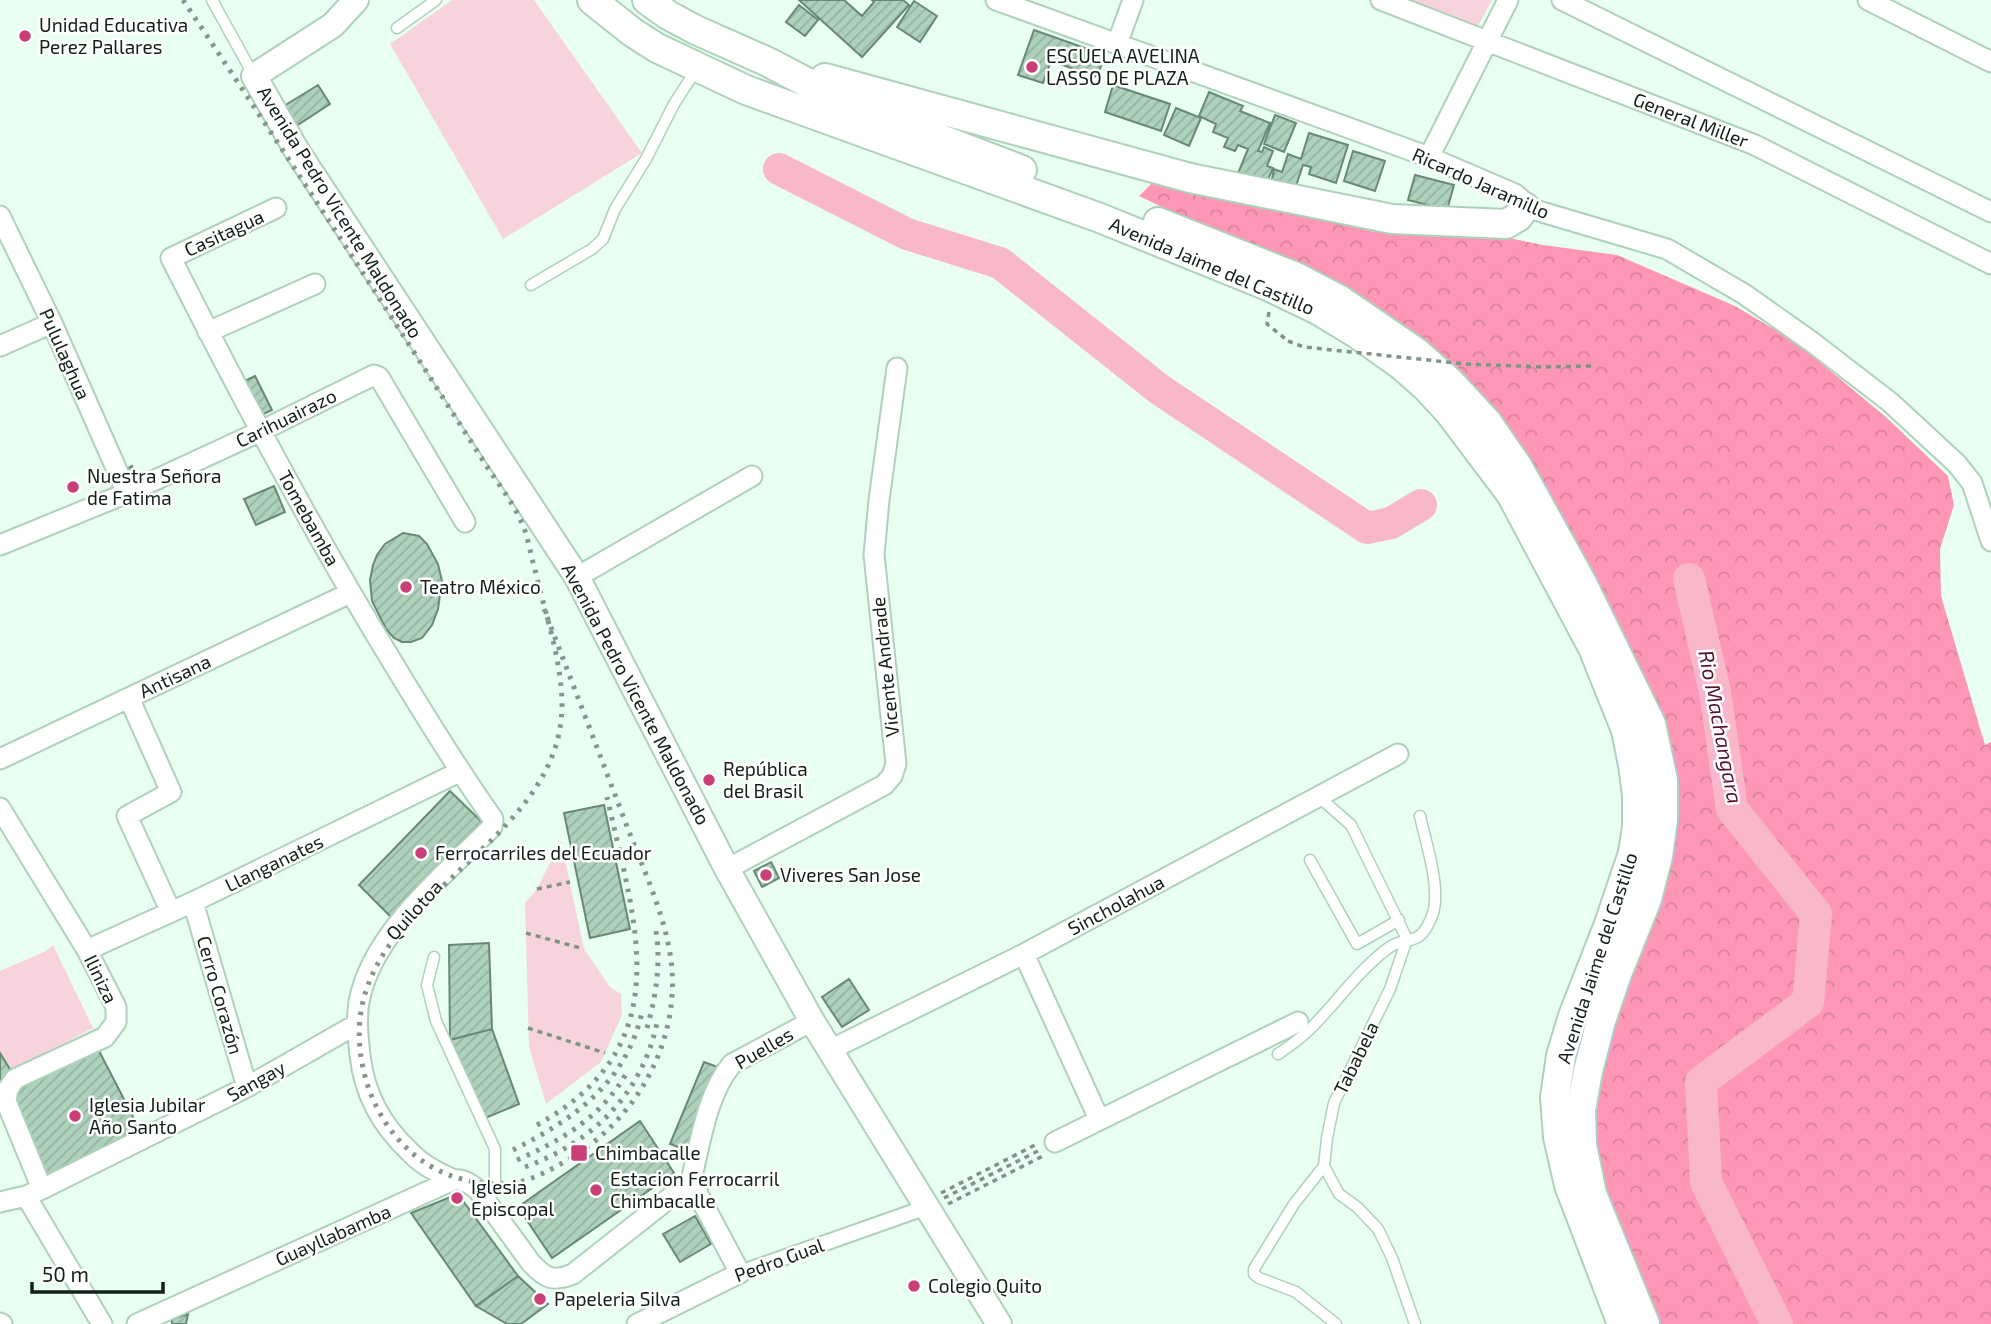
<svg xmlns="http://www.w3.org/2000/svg" width="1991" height="1324" viewBox="0 0 1991 1324" font-family="'Exo 2',sans-serif">
	<style>
		.forest { fill: url(#forest-crowns) }
		.green { fill: #f7d4dd }
		.lines { fill: none; stroke-linecap: round; stroke-linejoin: round }
		.river { stroke: #f8b8ca; stroke-width: 32 }
		.building { fill: url(#building-hatch); stroke: #688975; stroke-width: 2 }
		.service-casing { stroke: #aed1bb; stroke-width: 13 }
		.pedestrian-casing { stroke: #aed1bb; stroke-width: 18 }
		.minor-casing { stroke: #aed1bb; stroke-width: 23 }
		.tertiary-casing { stroke: #aed1bb; stroke-width: 28 }
		.secondary-casing { stroke: #aed1bb; stroke-width: 32 }
		.path { stroke: #819388; stroke-width: 3.5; stroke-dasharray: 5 5; stroke-linecap: butt }
		.service { stroke: #fff; stroke-width: 10 }
		.pedestrian { stroke: #fff; stroke-width: 14 }
		.minor { stroke: #fff; stroke-width: 19 }
		.tertiary { stroke: #fff; stroke-width: 24 }
		.secondary { stroke: #fff; stroke-width: 28 }
		.rail { stroke: #85968b; stroke-width: 5; stroke-dasharray: 3.5 7; stroke-linecap: butt }
		.path-bridge { stroke: #819388; stroke-width: 3.5; stroke-dasharray: 5 5; stroke-linecap: butt }
		.poi-dot { fill: #ca3f76; stroke: #fff; stroke-width: 2.5 }
		.labels { text-anchor: middle; stroke-width: 5; stroke-linejoin: round; paint-order: stroke }
		.poi-label { font-size: 19px; fill: #132018; stroke: #fff; text-anchor: start }
		.street-label { font-size: 19px; fill: #132018; stroke: #fff }
		.water-label { font-size: 21px; font-style: italic; fill: #52132c; stroke: #fff }
	</style>
	<defs>
		<pattern id="forest-crowns" width="20" height="18" patternUnits="userSpaceOnUse" patternTransform="scale(1.75)"><rect width="20" height="18" fill="#fd96b7"/><path d="M2 6a3 3 0 1 1 6 0M12 15a3 3 0 1 1 6 0" fill="none" stroke="#d8819d"/></pattern>
		<pattern id="building-hatch" width="6" height="6" patternUnits="userSpaceOnUse" patternTransform="scale(1.75)"><rect width="6" height="6" fill="#aed1bb"/><path d="M-1 1l2-2M0 6l6-6M5 7l2-2" fill="none" stroke="#95b3a0"/></pattern>
	</defs>
	<rect width="100%" height="100%" fill="#e9fff1"/>
	<path class="forest" d="M1151 184 1294 210 1374 232 1403 230 1489 234 1543 245 1617 255 1735 306 1797 343 1887 418 1948 476 1954 505 1940 549 1941 596 1985 745 1991 742V1324H1648L1585 1145 1646 691 1349 296 1139 196Z"/>
	<path class="green" d="M452 0H534L642 153 503 239 390 44Z
		M1401 0H1492L1477 28Z
		M561 841 584 949 610 987 621 994 622 1015 601 1062 546 1104 529 1047 525 903 537 889Z
		M53 945 93 1028 10 1071 0 1054V971L46 951Z"/>
	<g class="lines">
		<path class="river" d="M779 169 907 234 1000 263 1159 389 1367 528 1391 523 1421 505
			M1689 579 1715 692 1732 809 1816 914 1808 1002 1701 1082 1706 1182 1777 1324"/>
	</g>
	<path class="building" d="M799 0H844L862 16 874 2 872 0H903L909 5 862 57Z
		M914 1 937 16 920 42 897 27Z
		M799 5 818 20 805 36 786 22Z
		M1034 30 1105 55 1097 77 1051 61 1043 83 1018 75Z
		M318 85 330 104 296 126 284 106Z
		M1113 85 1170 104 1161 131 1105 112Z
		M1209 92 1243 106 1240 111 1270 123 1258 151 1262 152 1264 147 1273 151 1267 166 1273 168 1267 182 1250 175 1247 181 1237 176 1248 149 1238 145 1235 151 1224 147 1228 138 1213 132 1216 124 1199 116Z
		M1176 108 1201 118 1189 146 1164 135Z
		M1275 115 1296 123 1284 152 1264 144Z
		M1309 133 1348 145 1336 183 1309 174 1311 167 1303 165 1296 186 1272 179 1274 169 1282 172 1288 154 1301 159Z
		M1353 151 1385 161 1375 191 1344 181Z
		M1415 175 1454 185 1447 210 1408 200Z
		M255 376 272 410 257 417 240 383Z
		M132 466 136 476 129 479 125 470Z
		M274 486 285 512 256 525 244 499Z
		M403 533 419 536 427 544 438 564 442 581 438 609 432 625 422 638 411 642H402L394 638 386 629 372 601 370 580 373 565 377 555 385 544Z
		M450 791 482 822 391 917 359 885Z
		M604 805 630 929 590 938 564 813Z
		M771 862 779 878 762 887 754 871Z
		M489 943 492 1029 450 1040 449 945Z
		M849 979 869 1010 842 1027 822 997Z
		M492 1029 519 1104 483 1119 450 1040Z
		M98 1049 141 1132 45 1182 12 1090Z
		M0 1053 13 1074 0 1081Z
		M704 1062 723 1069 689 1151 670 1144Z
		M640 1121 674 1173 552 1258 518 1207Z
		M458 1194 518 1276 476 1306 411 1213Z
		M695 1216 711 1244 680 1262 663 1234Z
		M518 1276 548 1304 521 1324H507L476 1306Z
		M188 1314 186 1324H172V1319Z"/>
	<g class="lines">
		<g class="service-casing">
			<path id="service" d="M212 0 254 76
				M397 28 436 0
				M531 285 592 249 603 239 615 209 646 159 674 104 696 70
				M1319 797 1351 825 1406 937V942L1390 989 1334 1103 1327 1138 1324 1166 1339 1194 1357 1207 1378 1229 1392 1258 1415 1324
				M1310 860 1357 944 1399 920
				M434 957 427 985 436 1021 495 1149V1183L489 1205
				M1278 1054C1290 1046 1302 1038 1312 1027 1337 1002 1358 971 1387 949 1406 934 1419 950 1432 916 1442 890 1426 844 1420 816
				M1324 1166 1294 1204 1254 1269V1274L1259 1278 1296 1292 1336 1324"/>
		</g>
		<g class="pedestrian-casing">
			<path id="pedestrian" d="M740 1273 927 1207"/>
		</g>
		<g class="minor-casing">
			<path id="minor" d="M996 0 1429 157 1515 194 1522 200 1525 207 1667 249 1744 294 1812 342 1890 402 1957 464 1972 483 1991 541
				M1381 0 1755 145 1991 264
				M1562 0 1991 212
				M1868 0 1991 62
				M1117 44 1133 0
				M1429 157 1508 0
				M276 208 171 258C240 395 312 531 393 663 425 716 457 768 493 819L492 827C445 874 371 934 359 1002 356 1020 358 1037 360 1055 364 1093 382 1126 410 1152 420 1163 436 1172 450 1178 458 1182 451 1179 460 1180 467 1181 473 1186 478 1190L531 1263C546 1279 553 1282 573 1274L691 1181
				M0 216 52 323 127 493
				M208 332 315 284
				M0 346 52 323
				M0 545 127 493 261 431 374 375 379 377 465 522
				M577 577 752 476
				M129 698 171 792 127 816 171 912
				M0 759 350 593
				M0 808 87 950 116 1007V1022L105 1037 15 1079 8 1089 6 1101 42 1189
				M727 869 884 785 892 776 896 764 874 555 879 500 897 368
				M193 902 247 1087
				M87 950 193 902 459 772
				M1024 954 1099 1119
				M832 1049 1024 954 1398 754
				M1055 1142 1298 1022
				M26 1196 102 1324
				M0 1202 26 1196 42 1189 247 1087 357 1024
				M0 1323 2 1324
				M137 1324 453 1180
				M637 1324 740 1273 691 1181C700 1144 707 1093 732 1064L812 1021"/>
		</g>
		<g class="tertiary-casing">
			<path id="tertiary" d="M356 0 333 25 254 76 297 151 577 577 727 869 812 1021 999 1324"/>
		</g>
		<g class="secondary-casing">
			<path id="secondary" d="M592 0 632 32 657 48 746 90 1100 218 1268 286 1318 310 1356 333 1401 365 1426 387 1450 413 1511 494 1593 648 1626 730 1633 765 1637 795V827L1633 853 1609 924 1573 1016 1561 1056 1555 1097 1558 1137 1569 1185 1622 1324
				M647 0 668 15 696 30 768 62 844 102 1022 170
				M825 78 1190 178 1392 219 1506 224 1518 217 1525 207
				M1158 222 1296 277 1340 300 1416 352 1450 382 1487 422 1518 467 1581 581 1651 724 1663 780V820L1658 856 1647 899 1617 974 1601 1021 1588 1071 1581 1110 1582 1145 1592 1194 1645 1324"/>
		</g>
		<path class="path" d="M1269 312 1267 324 1288 341
			M1466 364 1544 367 1591 366
			M537 889 570 882
			M526 933 584 949
			M528 1028 605 1053
			M941 1193 1037 1144
			M944 1198 1040 1150
			M948 1204 1045 1155"/>
		<use href="#service" class="service"/>
		<use href="#pedestrian" class="pedestrian"/>
		<use href="#minor" class="minor"/>
		<use href="#tertiary" class="tertiary"/>
		<use href="#secondary" class="secondary"/>
		<path class="rail" d="M183 0C262 118 340 237 417 357 440 393 463 429 486 465 497 482 511 500 520 519 528 534 530 553 535 570 545 613 562 661 562 706 560 858 323 902 364 1072 372 1107 392 1139 421 1160 449 1180 489 1189 523 1181 540 1176 556 1167 571 1158 638 1117 681 1040 671 960 665 915 644 871 628 829 600 755 572 682 544 609
			M647 1028C656 996 661 964 656 931
			M537 1125C680 1045 636 927 607 797
			M513 1150C574 1119 626 1083 642 1012
			M517 1160C562 1140 602 1117 627 1072
			M525 1167C594 1142 644 1092 658 1018"/>
		<path class="path-bridge" d="M1288 341 1304 347 1466 364"/>
	</g>
	<g class="poi-dot">
		<circle cx="25" cy="36" r="7"/>
		<circle cx="1032" cy="67" r="7"/>
		<circle cx="73" cy="487" r="7"/>
		<circle cx="406" cy="587" r="7"/>
		<circle cx="709" cy="780" r="7"/>
		<circle cx="421" cy="853" r="7"/>
		<circle cx="766" cy="875" r="7"/>
		<circle cx="75" cy="1116" r="7"/>
		<rect x="570" y="1144" width="18" height="18" rx="3.5"/>
		<circle cx="596" cy="1190" r="7"/>
		<circle cx="457" cy="1198" r="7"/>
		<circle cx="914" cy="1286" r="7"/>
		<circle cx="540" cy="1299" r="7"/>
	</g>
	<g class="labels">
		<g class="poi-label">
			<text x="39" y="32">Unidad Educativa<tspan x="39" dy="22">Perez Pallares</tspan></text>
			<text x="1046" y="63">ESCUELA AVELINA<tspan x="1046" dy="22">LASSO DE PLAZA</tspan></text>
			<text x="87" y="483">Nuestra Señora<tspan x="87" dy="22">de Fatima</tspan></text>
			<text x="420" y="594">Teatro México</text>
			<text x="723" y="776">República<tspan x="723" dy="22">del Brasil</tspan></text>
			<text x="435" y="860">Ferrocarriles del Ecuador</text>
			<text x="780" y="882">Viveres San Jose</text>
			<text x="89" y="1112">Iglesia Jubilar<tspan x="89" dy="22">Año Santo</tspan></text>
			<text x="595" y="1160">Chimbacalle</text>
			<text x="610" y="1186">Estacion Ferrocarril<tspan x="610" dy="22">Chimbacalle</tspan></text>
			<text x="471" y="1194">Iglesia<tspan x="471" dy="22">Episcopal</tspan></text>
			<text x="928" y="1293">Colegio Quito</text>
			<text x="554" y="1306">Papeleria Silva</text>
		</g>
		<g class="street-label">
			<text transform="translate(1691 120) rotate(21)" y="7">General Miller</text>
			<text transform="translate(1481 183) rotate(24)" y="7">Ricardo Jaramillo</text>
			<text transform="translate(340 212) rotate(58)" y="7">Avenida Pedro Vicente Maldonado</text>
			<text transform="translate(224 233) rotate(-25)" y="7">Casitagua</text>
			<text transform="translate(1212 266) rotate(23)" y="7">Avenida Jaime del Castillo</text>
			<text transform="translate(65 354) rotate(66)" y="7">Pululaghua</text>
			<text transform="translate(286 418) rotate(-26)" y="7">Carihuairazo</text>
			<text transform="translate(309 518) rotate(61)" y="7">Tomebamba</text>
			<text transform="translate(885 667) rotate(-96)" y="7">Vicente Andrade</text>
			<text transform="translate(175 676) rotate(-25)" y="7">Antisana</text>
			<text transform="translate(636 694) rotate(62)" y="7">Avenida Pedro Vicente Maldonado</text>
			<text transform="translate(274 863) rotate(-26)" y="7">Llanganates</text>
			<text transform="translate(1116 905) rotate(-28)" y="7">Sincholahua</text>
			<text transform="translate(414 910) rotate(-48)" y="7">Quilotoa</text>
			<text transform="translate(1597 958) rotate(-72)" y="7">Avenida Jaime del Castillo</text>
			<text transform="translate(101 979) rotate(64)" y="7">Iliniza</text>
			<text transform="translate(220 995) rotate(74)" y="7">Cerro Corazón</text>
			<text transform="translate(764 1048) rotate(-30)" y="7">Puelles</text>
			<text transform="translate(1356 1058) rotate(-64)" y="7">Tababela</text>
			<text transform="translate(256 1081) rotate(-29)" y="7">Sangay</text>
			<text transform="translate(333 1235) rotate(-24)" y="7">Guayllabamba</text>
			<text transform="translate(779 1260) rotate(-20)" y="7">Pedro Gual</text>
		</g>
		<g class="water-label">
			<text transform="translate(1720 727) rotate(79)" y="7">Rio Machangara</text>
		</g>
	</g>
	<path d="M32 1282v10h131v-10" fill="none" stroke="#132018" stroke-width="3.5"/>
	<text x="42" y="1282" font-size="21" fill="#132018" stroke="#ffffff" stroke-width="5" paint-order="stroke">50 m</text>
</svg>
